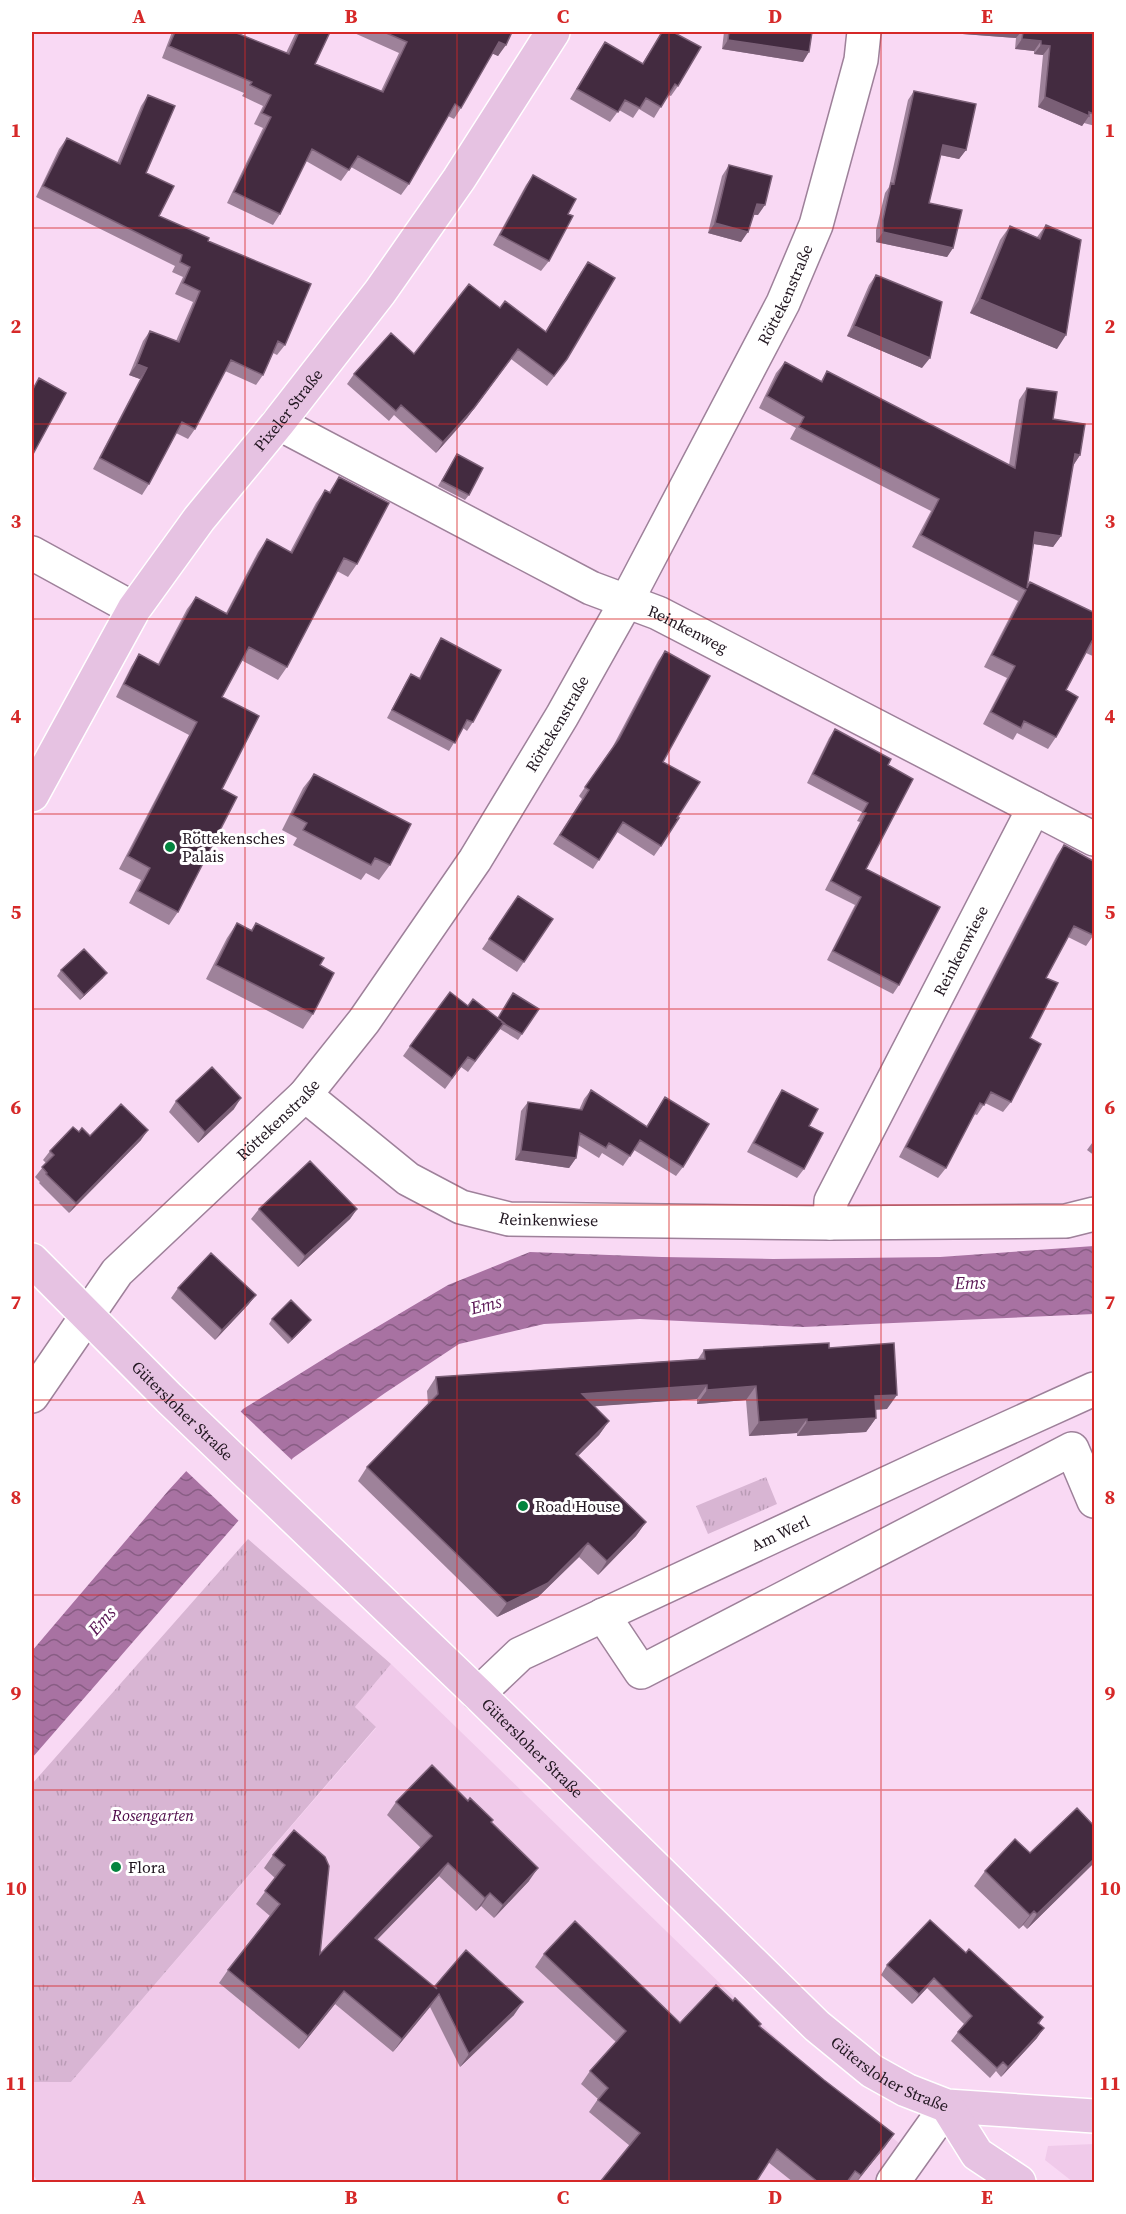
<svg xmlns="http://www.w3.org/2000/svg" width="1126" height="2214" viewBox="0 0 1126 2214" font-family="'Source Serif 4',serif">
	<style>
		.built { fill: #f0caea }
		.grass { fill: url(#grass-tufts) }
		.water { fill: url(#water-waves) }
		.pier { fill: #f9d9f4 }
		.lines { fill: none; stroke-linecap: round; stroke-linejoin: round }
		.minor-casing { stroke: #9e819a; stroke-width: 36 }
		.major-casing { stroke: #fff; stroke-width: 36 }
		.minor { stroke: #fff; stroke-width: 33 }
		.major { stroke: #e6c2e2; stroke-width: 33 }
		.wall { fill: #9e829a }
		.shaded-wall { fill: #7a5f76 }
		.building { fill: #432b40; stroke: #7a5f76; stroke-width: 1.5 }
		.grid { fill: none; stroke: #d62828; stroke-width: 1.5; stroke-opacity: 0.55 }
		.poi-dot { fill: #03843e; stroke: #fff; stroke-width: 2 }
		.labels { text-anchor: middle; stroke-width: 6; stroke-linejoin: round; paint-order: stroke }
		.street-label { font-size: 16px; fill: #211620; stroke: #fff }
		.poi-label { font-size: 16px; fill: #211620; stroke: #fff; text-anchor: start }
		.park-label { font-size: 16px; font-style: italic; fill: #4a0446; stroke: #fff }
		.water-label { font-size: 18px; font-style: italic; fill: #591654; stroke: #fff }
		.neatline { fill: none; stroke: #d62828; stroke-width: 2 }
		.grid-label { font-size: 20px; text-anchor: middle; font-weight: bold; fill: #d62828 }
	</style>
	<defs>
		<pattern id="grass-tufts" width="24" height="20" patternUnits="userSpaceOnUse" patternTransform="scale(1.5)"><rect width="24" height="20" fill="#d8b5d3"/><path d="M3 7l-1-3M5 7V3M7 7l1-3M15 17l-1-3M17 17v-4M19 17l1-3" fill="none" stroke="#b99bb5"/></pattern>
		<pattern id="water-waves" width="16" height="10" patternUnits="userSpaceOnUse" patternTransform="scale(1.5)"><rect width="16" height="10" fill="#a872a2"/><path d="M0 5q4-4 8 0t8 0" fill="none" stroke="#885d84"/></pattern>
	</defs>
	<rect width="100%" height="100%" fill="#f9d9f4"/>
	<path class="built" d="M391 1664 802 2063 905 2148 881 2182H38L32 2173V2082H71L376 1728 355 1707Z
		M1094 2144V2182H1073L1045 2160 1048 2146Z"/>
	<path class="grass" d="M766 1477 777 1504 708 1534 696 1506Z
		M248 1539 391 1664 355 1707 376 1727 71 2082H32V1784Z"/>
	<path class="water" d="M1094 1246V1314L803 1327 640 1319 544 1324 459 1344 385 1393 293 1458 32 1758V1651L168 1491 243 1409 338 1350 448 1285 530 1252 662 1257 773 1259 940 1257Z"/>
	<path class="pier" d="M239 1410 294 1462 241 1523 184 1469Z"/>
	<g class="lines">
		<g class="minor-casing">
			<g id="minor">
				<path id="s1" d="M278 423 591 588 658 613 1094 839"/>
				<path d="M32 553 134 609"/>
				<path id="s2" d="M305 1095 408 1179 461 1207 509 1219 830 1223 1066 1221 1094 1214"/>
				<path id="s3" d="M830 1223 831 1201 1034 808"/>
				<path id="s4" d="M32 1396 117 1272 305 1095 364 1021 475 860 562 716 626 602 783 303 816 225 861 60 864 32"/>
				<path d="M603 1615 641 1672 1072 1449 1094 1501"/>
				<path id="s5" d="M478 1694 520 1654 935 1461 1094 1389"/>
				<path d="M893 2182 947 2106"/>
			</g>
		</g>
		<g class="major-casing">
			<g id="major">
				<path id="s6" d="M32 795 134 609 199 519 278 423 380 292 459 179 553 32"/>
				<path id="s7" d="M32 1260 169 1398 478 1694 817 2026 872 2071 906 2090 947 2106 1094 2116"/>
				<path d="M947 2106 977 2154 1019 2182"/>
			</g>
		</g>
		<use href="#minor" class="minor"/>
		<use href="#major" class="major"/>
	</g>
	<path class="wall" d="M172 32H234L286 53 296 32H330L315 64 381 91 399 53 352 32H512L498 56 492 53 461 108 454 119 448 116 409 184 401 195 351 167 341 181 306 161 280 214 273 225 227 203 263 128 254 124 263 106 242 96 244 93 162 58Z
		M662 32H673L678 86 671 96 668 95 654 118 639 109 633 118 619 110 610 122 570 99 598 52 605 42 642 64Z
		M724 32H812L803 62 722 49Z
		M936 32H1095V126L1084 123 1082 126 1038 107 1043 55 1034 54V51L1015 49 1016 38Z
		M914 91 966 150 959 159 940 155 929 203 953 248 947 257 876 242V230L885 193 889 187 908 100Z
		M148 95 146 173 159 216 208 241 285 345 277 355 273 353 263 375 256 385 225 371 195 429 188 439 176 433 149 484 142 495 93 469 140 379 129 375 143 341 150 331 176 341 193 302 175 294 183 277 172 272 175 266 36 197 59 149 67 138 117 163 141 106Z
		M729 165 758 215H754L741 242 708 233 722 176Z
		M533 175 568 214 549 261 541 271 493 245 526 185Z
		M1046 225 1057 349 970 313 1000 240 1010 226 1037 237Z
		M588 262 560 369 547 386 511 359 467 418 436 453 394 415 389 421 347 384 354 374 414 354 500 308 545 332 581 272Z
		M876 275 922 368 847 336 869 285Z
		M785 362 821 381 827 371 1009 465 1019 400 1027 388 1053 419 1080 455 1073 466 1061 536 1053 547 1034 544 1027 586 1030 582 1095 613V657L1086 653 1066 690 1056 737 1048 749 1017 733 1013 740 983 724 1007 678 984 667 1018 601 912 547 931 511 790 439 796 428 759 408 776 373Z
		M457 454 469 495 465 500 438 486Z
		M339 477 357 564 348 577 337 571 287 667 278 680 241 660 222 697V789L178 912 169 925 129 903 141 880 119 869 189 735 116 697 131 667 139 654 158 664 187 609 196 597 226 613 258 552 267 539 290 552 316 503 325 490 329 492Z
		M441 638 473 722 467 731 463 728 449 751 387 718 406 682 411 674 419 678 436 646Z
		M665 651 663 762 677 818 661 846 654 856 617 832 593 869 553 844 582 799 579 796 612 748 658 661Z
		M835 729 888 765 866 869 899 985 893 994 827 960 855 905 825 890 860 822 857 821 862 812 807 783 829 738Z
		M314 774 390 865 379 880 366 873 361 880 293 845 297 838 282 830 303 788Z
		M1064 845 1095 933 1086 946 1068 937 1046 978 1030 1038 1011 1102 1003 1112 985 1103 977 1115 974 1114 946 1168 938 1178 899 1157 1057 855Z
		M518 896 553 919 517 972 482 949Z
		M237 923 251 930 256 923 320 965 313 1014 303 1029 206 979 227 938Z
		M61 970 103 978 80 1000 57 976Z
		M468 1006 497 1018 539 1009 518 1040 500 1029 468 1072 461 1067 445 1089 403 1056 410 1046Z
		M591 1090 646 1127 665 1097 683 1167 676 1176 634 1150 623 1166 602 1153 599 1158 578 1145 576 1158 569 1168 515 1160 521 1111 528 1102 579 1110 584 1099Z
		M782 1090 809 1126 804 1169 797 1178 747 1152 776 1099Z
		M176 1101 234 1109 198 1143 169 1112Z
		M79 1132 90 1136 141 1140 69 1213 39 1183 40 1182 35 1177 46 1163 43 1160 50 1151Z
		M1095 1139V1156L1087 1150Z
		M259 1209H357L350 1219 298 1267 251 1219Z
		M178 1288 256 1295 248 1305 215 1340 171 1298Z
		M272 1319 307 1325 288 1344 269 1324Z
		M829 1348 887 1409 875 1410 876 1418 866 1432 797 1436V1433L749 1436 746 1400 697 1404V1399L594 1406 609 1421 599 1435 578 1456 646 1522 636 1536 598 1575 579 1557 538 1597 497 1617 358 1481 367 1467 428 1405 427 1391 436 1377 698 1359 704 1350Z
		M396 1802 491 1823 529 1881 494 1918 481 1906 476 1911 439 1876 377 1940 434 1987 466 1950 514 2015 460 2067 430 2007 393 2052 335 2004 299 2049 219 1983 228 1970 270 1916 256 1904 275 1878 264 1868 273 1855 325 1857 320 1954 421 1848 387 1815Z
		M1095 1827V1862L1027 1929 1023 1925 1019 1929 974 1886 985 1871Z
		M966 1953 1043 2017 1039 2024 1037 2038 1001 2077 996 2071 990 2078 951 2041 964 2024 927 1988 912 2004 881 1975 887 1965Z
		M544 1954 680 2023 759 2026 824 2080 894 2134 857 2182H793L768 2162 630 2146 589 2112 598 2099 581 2084 590 2071 616 2042 535 1967Z"/>
	<path class="shaded-wall" d="M936 32H1021L1016 38Z
		M1022 39 1041 41 1034 51 1015 49Z
		M728 40 809 52 803 62 722 49Z
		M499 42 506 45 498 56 491 53Z
		M1041 45 1050 46 1043 55 1034 54Z
		M1045 97 1089 116 1082 126 1038 107Z
		M943 145 966 150 959 159 936 154Z
		M757 204 765 205 758 215 750 214Z
		M715 223 748 232 741 242 708 233Z
		M883 232 953 248 947 257 876 242Z
		M980 299 1066 335 1057 349 970 313Z
		M854 326 930 358 922 368 847 336Z
		M511 359 467 418 436 453 443 442Z
		M137 364 147 368 140 379 129 375Z
		M1075 454 1080 455 1072 467Z
		M1035 532 1061 536 1053 547 1027 543Z
		M107 973 103 978 80 1000 84 995Z
		M241 1098 234 1109 198 1143 205 1132Z
		M148 1130 141 1140 69 1213 76 1203Z
		M521 1151 576 1158 569 1168 515 1160Z
		M357 1209 350 1219 298 1267 305 1256Z
		M256 1295 248 1305 215 1340 222 1330Z
		M311 1320 307 1325 288 1344 292 1339Z
		M707 1385 697 1399 572 1408 582 1394Z
		M756 1386 746 1400 697 1404 707 1390Z
		M897 1395 887 1409 865 1410 875 1396Z
		M876 1418 866 1432 797 1436 807 1422Z
		M807 1419 797 1433 749 1436 759 1422Z
		M609 1421 599 1435 566 1468 576 1454Z
		M646 1522 636 1536 598 1575 607 1561Z
		M588 1543 579 1557 538 1597 497 1617 507 1603Z
		M1095 1858V1862L1027 1929 1037 1914Z
		M448 1863 439 1876 366 1951 375 1938Z
		M538 1868 529 1881 494 1918 503 1905Z
		M490 1893 481 1906 476 1911 485 1898Z
		M1034 1911 1023 1925 1019 1929 1030 1915Z
		M934 1978 927 1988 912 2004 919 1994Z
		M344 1991 335 2004 299 2049 308 2036Z
		M439 1994 430 2007 393 2052 402 2039Z
		M523 2002 514 2015 460 2067 469 2054Z
		M1044 2028 1037 2038 1001 2077 1008 2067Z
		M894 2134 885 2147 856 2182 861 2175Z"/>
	<path class="building" d="M175 32H234L289 54 299 32H330L315 64 383 92 407 42 384 32H512L506 45 499 42 461 108 455 104 409 184 358 156 349 170 312 149 280 214 234 192 271 117 262 113 271 95 250 85 252 82 169 46Z
		M662 32H673L701 47 678 86 675 84 661 107 646 98 640 108 625 100 618 112 577 89 605 42 643 64Z
		M729 32H812L809 52 728 40Z
		M1023 32H1095V115L1089 112V116L1045 97 1050 46 1041 45V41L1022 39Z
		M914 91 976 104 966 150 943 145 929 203 962 210 953 248 883 232V220L891 183 894 184Z
		M148 95 175 106 146 173 174 186 159 216 209 238 208 241 311 284 285 345 278 341 263 375 231 360 195 429 182 422 149 484 100 458 147 368 137 364 150 331 179 342 200 291 183 283 190 267 180 262 182 255 43 186 67 138 120 164Z
		M729 165 772 176 765 205 757 204 748 232 715 223Z
		M533 175 576 199 568 214 573 216 549 261 500 235Z
		M1046 225 1081 240 1066 335 980 299 1010 226 1040 239Z
		M588 262 615 278 567 359 554 376 518 349 474 408 443 442 401 405 396 411 354 374 391 333 414 354 469 284 500 308 505 301 546 332Z
		M876 275 942 302 930 358 854 326Z
		M785 362 822 382 827 371 1015 468 1027 388 1057 392 1053 419 1085 424 1080 455 1075 454 1061 536 1035 532 1027 588 1030 582 1095 613V642L1092 641 1066 690 1078 697 1056 737 1024 721 1021 728 991 712 1015 666 992 655 1026 590 921 535 939 499 799 427 804 417 767 396Z
		M39 378 66 393 32 456V391Z
		M457 454 483 468 469 495 442 481Z
		M339 477 389 503 357 564 344 558 287 667 249 647 222 697 259 716 222 789 237 797 178 912 138 891 150 868 128 856 197 722 124 684 139 654 159 665 196 597 227 614 267 539 292 553 325 490 330 493Z
		M441 638 501 670 473 722 467 720 455 743 392 710 411 674 420 679Z
		M665 651 710 676 663 762 700 782 677 818H679L661 846 623 822 599 860 560 835 589 790 585 787 619 739Z
		M835 729 891 759 888 765 913 779 866 869 940 907 899 985 833 951 861 897 831 881 866 813 863 812 868 803 813 774Z
		M314 774 411 824 390 865 375 858 371 865 303 830 307 823 292 815Z
		M1064 845 1095 862V933L1093 935 1074 926 1046 978 1058 983 1030 1038 1041 1044 1011 1102 991 1092 984 1105 980 1103 946 1168 906 1147Z
		M518 896 553 919 524 962 489 939Z
		M237 923 252 931 256 923 324 958 320 965 334 973 313 1014 216 965Z
		M84 949 107 973 84 995 61 970Z
		M450 992 468 1006 473 999 504 1023 475 1061 468 1057 452 1078 410 1046Z
		M513 993 539 1009 522 1034 503 1023H504L498 1018Z
		M212 1067 241 1098 205 1132 176 1101Z
		M591 1090 647 1127 665 1097 709 1124 683 1167 640 1140 630 1156 609 1143 606 1148 580 1133 576 1158 521 1151 528 1102 582 1110Z
		M782 1090 818 1109 809 1126 823 1133 804 1169 754 1143Z
		M121 1104 148 1130 76 1203 46 1174 47 1173 42 1167 54 1155 50 1151 73 1127 79 1132 82 1128 90 1136Z
		M310 1161 357 1209 305 1256 259 1209Z
		M211 1253 256 1295 222 1330 178 1288Z
		M291 1300 311 1320 292 1339 272 1319Z
		M829 1343V1348L894 1343 897 1395 875 1396 876 1418 807 1422V1419L759 1422 756 1386 707 1390V1385L582 1394 609 1421 576 1454 646 1522 607 1561 588 1543 548 1583 507 1603 367 1467 438 1394 436 1377 705 1359 704 1350Z
		M432 1765 468 1801 470 1798 493 1820 491 1822 538 1868 503 1905 490 1893 485 1898 448 1863 375 1938 437 1989 435 1986 466 1950 523 2002 469 2054 439 1994 402 2039 344 1991 308 2036 228 1970 280 1904 265 1891 285 1865 273 1855 294 1830 325 1857 329 1866 320 1954 432 1836 396 1802Z
		M1077 1808 1095 1827V1858L1037 1914 1034 1911 1030 1915 985 1871 1015 1839 1030 1853Z
		M930 1920 966 1953 969 1949 1043 2017 1038 2023 1044 2028 1008 2067 1003 2062 997 2068 958 2032 972 2016 934 1978 919 1994 887 1965Z
		M575 1921 680 2023 716 1985 733 2001 735 1998 761 2024 759 2026 824 2080 894 2134 861 2175 855 2171 847 2182H818L777 2149 756 2182H600L640 2133 598 2100 608 2088 590 2071 626 2031 544 1954Z"/>
	<path class="grid" d="M245 32V2182M457 32V2182M669 32V2182M881 32V2182M32 228H1094M32 424H1094M32 619H1094M32 814H1094M32 1009H1094M32 1205H1094M32 1400H1094M32 1595H1094M32 1790H1094M32 1986H1094"/>
	<g class="poi-dot">
		<circle cx="170" cy="847" r="6"/>
		<circle cx="523" cy="1506" r="6"/>
		<circle cx="116" cy="1867" r="6"/>
	</g>
	<g class="labels">
		<g class="street-label">
			<text dy="6" stroke="none"><textPath href="#s4" startOffset="1344">Röttekenstraße</textPath></text>
			<text dy="6" stroke="none"><textPath href="#s6" startOffset="464">Pixeler Straße</textPath></text>
			<text dy="6" stroke="none"><textPath href="#s1" startOffset="459">Reinkenweg</textPath></text>
			<text dy="6" stroke="none"><textPath href="#s4" startOffset="858">Röttekenstraße</textPath></text>
			<text dy="6" stroke="none"><textPath href="#s3" startOffset="304">Reinkenwiese</textPath></text>
			<text dy="6" stroke="none"><textPath href="#s4" startOffset="372">Röttekenstraße</textPath></text>
			<text dy="6" stroke="none"><textPath href="#s2" startOffset="282">Reinkenwiese</textPath></text>
			<text dy="6" stroke="none"><textPath href="#s7" startOffset="213">Gütersloher Straße</textPath></text>
			<text dy="6" stroke="none"><textPath href="#s5" startOffset="345">Am Werl</textPath></text>
			<text dy="6" stroke="none"><textPath href="#s7" startOffset="699">Gütersloher Straße</textPath></text>
			<text dy="6" stroke="none"><textPath href="#s7" startOffset="1185">Gütersloher Straße</textPath></text>
		</g>
		<g class="poi-label">
			<text x="182" y="844">Röttekensches<tspan x="182" dy="18">Palais</tspan></text>
			<text x="535" y="1512">Road House</text>
			<text x="128" y="1873">Flora</text>
		</g>
		<g class="park-label">
			<text x="153" y="1821">Rosengarten</text>
		</g>
		<g class="water-label">
			<text transform="translate(970 1283) rotate(-1)" y="6">Ems</text>
			<text transform="translate(486 1305) rotate(-14)" y="6">Ems</text>
			<text transform="translate(102 1621) rotate(-48)" y="6">Ems</text>
		</g>
	</g>
	<rect width="1126" height="2214" fill="none" stroke="#ffffff" stroke-width="66"/>
	<rect x="33" y="33" width="1060" height="2148" class="neatline"/>
	<g class="grid-label">
		<text x="139" y="23">A</text>
		<text x="351" y="23">B</text>
		<text x="563" y="23">C</text>
		<text x="775" y="23">D</text>
		<text x="987" y="23">E</text>
		<text x="16" y="137">1</text>
		<text x="1110" y="137">1</text>
		<text x="16" y="333">2</text>
		<text x="1110" y="333">2</text>
		<text x="16" y="528">3</text>
		<text x="1110" y="528">3</text>
		<text x="16" y="723">4</text>
		<text x="1110" y="723">4</text>
		<text x="16" y="919">5</text>
		<text x="1110" y="919">5</text>
		<text x="16" y="1114">6</text>
		<text x="1110" y="1114">6</text>
		<text x="16" y="1309">7</text>
		<text x="1110" y="1309">7</text>
		<text x="16" y="1504">8</text>
		<text x="1110" y="1504">8</text>
		<text x="16" y="1700">9</text>
		<text x="1110" y="1700">9</text>
		<text x="16" y="1895">10</text>
		<text x="1110" y="1895">10</text>
		<text x="16" y="2090">11</text>
		<text x="1110" y="2090">11</text>
		<text x="139" y="2204">A</text>
		<text x="351" y="2204">B</text>
		<text x="563" y="2204">C</text>
		<text x="775" y="2204">D</text>
		<text x="987" y="2204">E</text>
	</g>
</svg>
